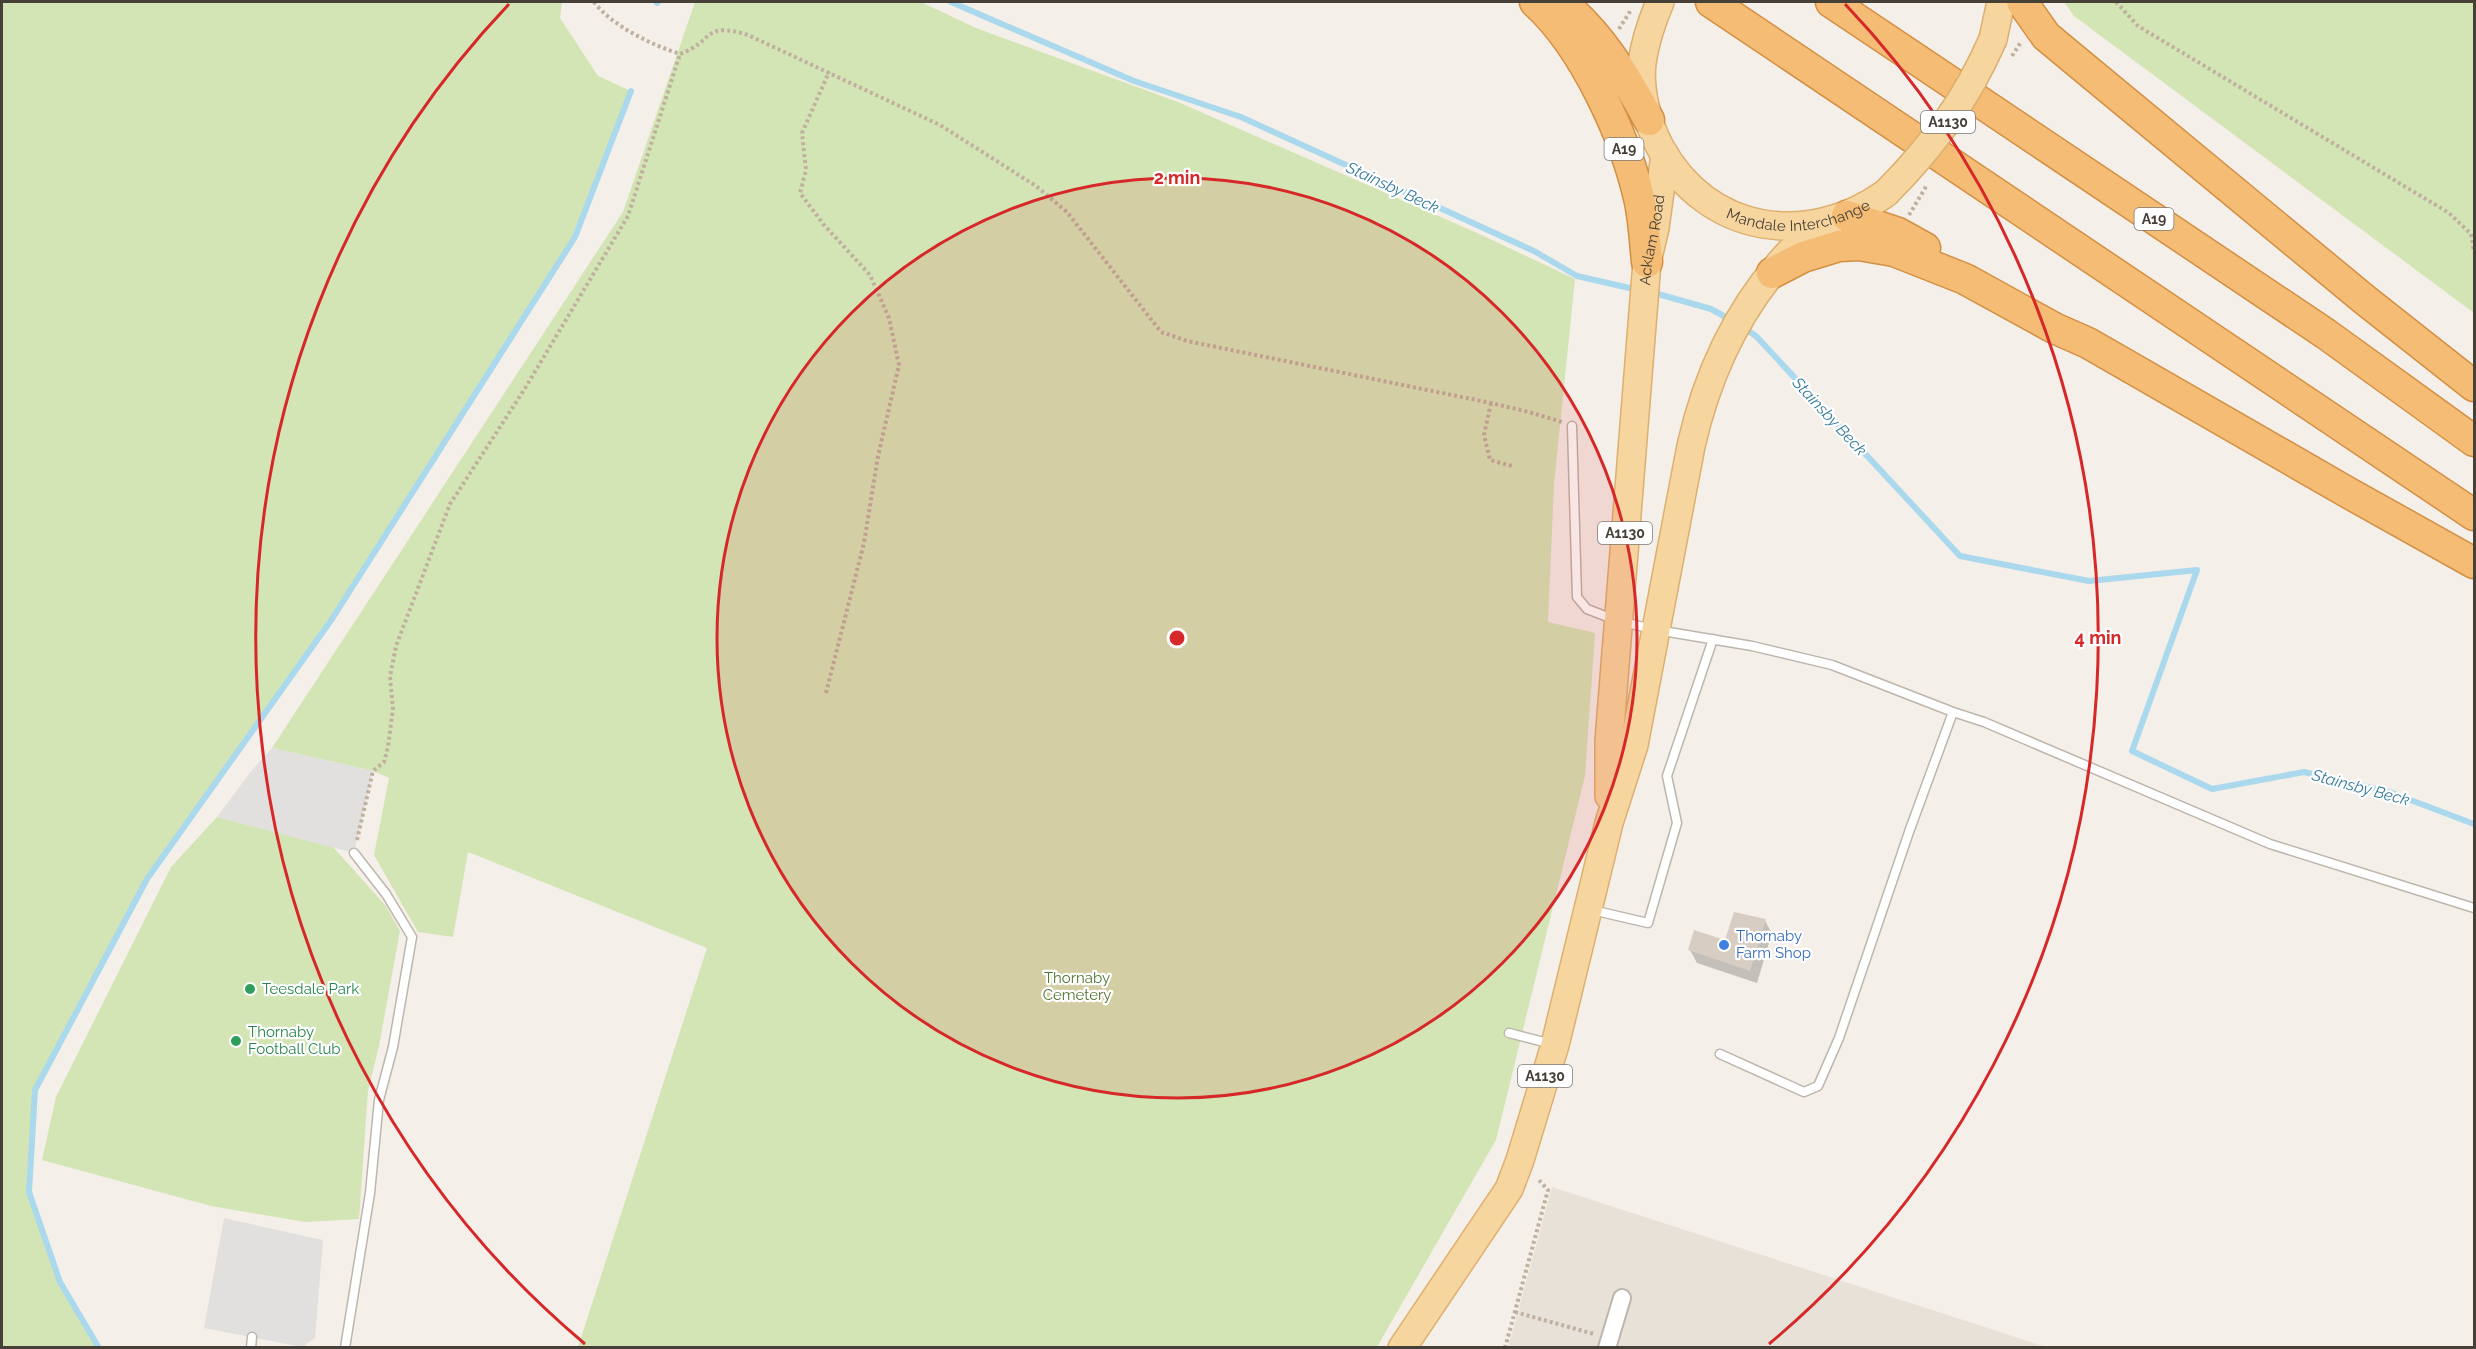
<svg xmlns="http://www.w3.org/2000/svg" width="2476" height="1349" viewBox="0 0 2476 1349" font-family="Raleway,sans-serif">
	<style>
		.residential { fill: #e7e1d8 }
		.green { fill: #d4e5b5 }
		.parking { fill: #e2e0de }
		.shadow { fill: #0003 }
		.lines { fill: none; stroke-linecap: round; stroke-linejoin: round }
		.stream { stroke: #aad8ec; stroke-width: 6 }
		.building { fill: #d7cdc2 }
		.lane-casing { stroke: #beb6ac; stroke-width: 11 }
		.street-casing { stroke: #beb6ac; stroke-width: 20 }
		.primary-casing { stroke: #dcb06f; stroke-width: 30 }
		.highway-casing { stroke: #d39044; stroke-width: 33 }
		.path { stroke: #bfb09f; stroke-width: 4; stroke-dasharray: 3 3; stroke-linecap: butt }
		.lane { stroke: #fff; stroke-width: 8 }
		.street { stroke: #fff; stroke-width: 16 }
		.primary { stroke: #f7d59f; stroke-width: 27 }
		.highway { stroke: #f4bc74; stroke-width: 30 }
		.primary-bridge-casing { stroke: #dcb06f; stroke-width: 30; stroke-linecap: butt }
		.primary-bridge { stroke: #f7d59f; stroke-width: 27 }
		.ring { fill: none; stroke: #d62828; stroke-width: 3 }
		.shop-dot { fill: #3f7fe0; stroke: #fff; stroke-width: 2 }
		.leisure-dot { fill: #2e9e5b; stroke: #fff; stroke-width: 2 }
		.labels { text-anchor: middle; stroke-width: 4.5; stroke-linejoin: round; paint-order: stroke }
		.shield { fill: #fff; stroke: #7e7974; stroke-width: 1.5 }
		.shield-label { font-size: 14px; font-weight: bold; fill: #474038 }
		.street-label { font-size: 15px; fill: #474038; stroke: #fff }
		.shop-label { font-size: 15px; fill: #366cbe; stroke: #fff; text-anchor: start }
		.park-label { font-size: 15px; fill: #51752f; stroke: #fff }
		.leisure-label { font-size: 15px; fill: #27864d; stroke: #fff; text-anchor: start }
		.water-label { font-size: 16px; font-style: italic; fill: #347b9c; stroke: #fff }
		.centre { fill: #d62828; stroke: #fff; stroke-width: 3 }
		.ring-label { font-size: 18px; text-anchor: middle; font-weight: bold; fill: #d62828; stroke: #fff; stroke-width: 4.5; stroke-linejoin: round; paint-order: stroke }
	</style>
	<rect width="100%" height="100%" fill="#f4efe9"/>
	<path class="residential" d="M1552 1187 2046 1347 1508 1348Z"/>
	<path class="green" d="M2 2H562L560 18 598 76 631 91 575 237 332 619 147 879 36 1090 29 1192 60 1282 99 1347H2Z
		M695 2H921L976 28 1178 102 1475 232 1575 279 1554 484 1548 622 1595 633 1585 776 1496 1140 1377 1347H578L707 948 468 852 453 937 418 932 374 855 389 778 373 771 272 748 623 212Z
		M2064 2H2474V313L2074 16Z
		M217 817 333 847 386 906 400 931 379 1046 368 1091 359 1219 305 1222 211 1206 42 1160 56 1097 171 867Z"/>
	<path class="parking" d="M272 748 373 771 354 853 217 817 252 770Z
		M224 1218 323 1240 315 1338 302 1347 204 1328Z"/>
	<path class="shadow" d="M1765 921 1772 933 1757 983 1697 963 1690 950 1726 942Z"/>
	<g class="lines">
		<path class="stream" d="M951 2 1134 81 1241 117 1534 251 1577 276 1638 290
			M657 3 658 2
			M1651 292 1711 309 1731 320
			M1742 327 1756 336 1960 556 2089 581 2197 570 2132 751 2212 789 2304 772 2392 793 2474 824
			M99 1348 60 1282 29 1192 35 1090 147 879 332 619 575 237 631 91"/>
	</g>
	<path class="building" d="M1734 912 1766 919 1750 971 1688 950 1694 930 1725 940Z"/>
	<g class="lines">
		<g class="lane-casing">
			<path id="lane" d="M1572 426 1577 597 1587 609 1618 621 1657 630 1752 646 1832 665 1953 712 1984 722 2270 844 2474 908
				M1592 910 1648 923 1677 823 1667 776 1713 639
				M1509 1033 1552 1044
				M1720 1054 1804 1092 1818 1086 1839 1038 1909 832 1953 712
				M251 1348 252 1337
				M345 1348 370 1193 379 1100 393 1047 412 937 386 894 354 853"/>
		</g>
		<g class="street-casing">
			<path id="street" d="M1607 1348 1622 1298"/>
		</g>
		<g class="primary-casing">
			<g id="primary">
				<path id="s1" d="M1660 2C1652 21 1645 41 1642 63 1639 89 1647 123 1660 147 1707 234 1808 249 1886 193"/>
				<path d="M1993 39 2001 2"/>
				<path id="s2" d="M1609 796V741L1647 262 1655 228 1665 155"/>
				<path d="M1402 1348 1509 1189 1520 1160 1555 1045 1609 823 1634 745 1691 446C1707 375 1738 308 1788 254 1799 242 1815 232 1827 222"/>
			</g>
		</g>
		<g class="highway-casing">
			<path id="highway" d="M1535 2C1584 46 1626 138 1640 202 1644 222 1645 242 1647 262
				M1561 2C1601 34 1625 76 1649 120
				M1711 2 2474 515
				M1831 2 2326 334 2474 441
				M2022 2 2046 36 2070 56 2365 300 2474 386
				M1847 216 1898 233 1925 248
				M1772 273 1803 257 1839 246 1859 245 1894 251 1965 279 2054 328 2088 343 2347 492 2474 563"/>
		</g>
		<path class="path" d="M594 2C612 26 652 45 680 54 715 41 702 21 748 35L940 125 1036 186 1067 212 1161 332 1187 341 1491 403 1529 412 1562 422
			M2116 2 2138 26 2449 213 2471 234 2474 252
			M1619 29 1631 10
			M2012 56 2021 42
			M1909 215 1927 185
			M1491 403 1484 435 1490 460 1512 466
			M826 693 864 543 878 456 899 365 889 318 870 275 824 225 800 193 806 170 802 133 829 72
			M357 840 373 771 384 762 388 747 393 708 390 677 396 646 450 504 524 390 628 216 680 54
			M1515 1312 1594 1334
			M1505 1348 1548 1190 1537 1178"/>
		<use href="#lane" class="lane"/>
		<use href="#street" class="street"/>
		<use href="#primary" class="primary"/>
		<use href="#highway" class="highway"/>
		<g class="primary-bridge-casing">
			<path id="primary-bridge" d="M1886 193C1932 147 1967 99 1993 39"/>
		</g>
		<use href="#primary-bridge" class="primary-bridge"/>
	</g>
	<circle cx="1177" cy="638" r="460" fill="#d62828" fill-opacity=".12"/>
	<g class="ring">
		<circle cx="1177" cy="638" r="460"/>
		<path d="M585 1344A921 921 0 0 1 509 4M1845 4A921 921 0 0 1 1769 1344"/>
	</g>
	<circle class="shop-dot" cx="1724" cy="945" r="6"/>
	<g class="leisure-dot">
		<circle cx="250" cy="989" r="6"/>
		<circle cx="236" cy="1041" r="6"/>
	</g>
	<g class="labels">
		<g class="shield">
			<rect x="1921" y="111" width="54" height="22" rx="4.5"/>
			<rect x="1604.5" y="138" width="39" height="22" rx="4.5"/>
			<rect x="2134.5" y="208" width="39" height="22" rx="4.5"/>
			<rect x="1598" y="522" width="54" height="22" rx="4.5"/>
			<rect x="1518" y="1065" width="54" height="22" rx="4.5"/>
		</g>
		<g class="shield-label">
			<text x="1948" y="127">A1130</text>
			<text x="1624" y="154">A19</text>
			<text x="2154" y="224">A19</text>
			<text x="1625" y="538">A1130</text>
			<text x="1545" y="1081">A1130</text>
		</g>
		<g class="street-label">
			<text dy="5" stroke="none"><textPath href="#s1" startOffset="320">Mandale Interchange</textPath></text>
			<text dy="5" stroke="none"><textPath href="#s2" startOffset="558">Acklam Road</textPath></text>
		</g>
		<g class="shop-label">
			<text x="1736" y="941">Thornaby<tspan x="1736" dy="17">Farm Shop</tspan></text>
		</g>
		<g class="park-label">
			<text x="1077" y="983">Thornaby<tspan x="1077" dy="17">Cemetery</tspan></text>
		</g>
		<g class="leisure-label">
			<text x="262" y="994">Teesdale Park</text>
			<text x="248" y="1037">Thornaby<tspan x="248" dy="17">Football Club</tspan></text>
		</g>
		<g class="water-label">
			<text transform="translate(1393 187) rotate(25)" y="6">Stainsby Beck</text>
			<text transform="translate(1830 416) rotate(47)" y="6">Stainsby Beck</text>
			<text transform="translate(2361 787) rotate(15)" y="6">Stainsby Beck</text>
		</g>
	</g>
	<circle cx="1177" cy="638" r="9" class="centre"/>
	<g class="ring-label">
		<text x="1177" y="184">2 min</text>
		<text x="2098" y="644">4 min</text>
	</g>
	<rect width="2476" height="1349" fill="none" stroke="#474038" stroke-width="6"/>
</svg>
